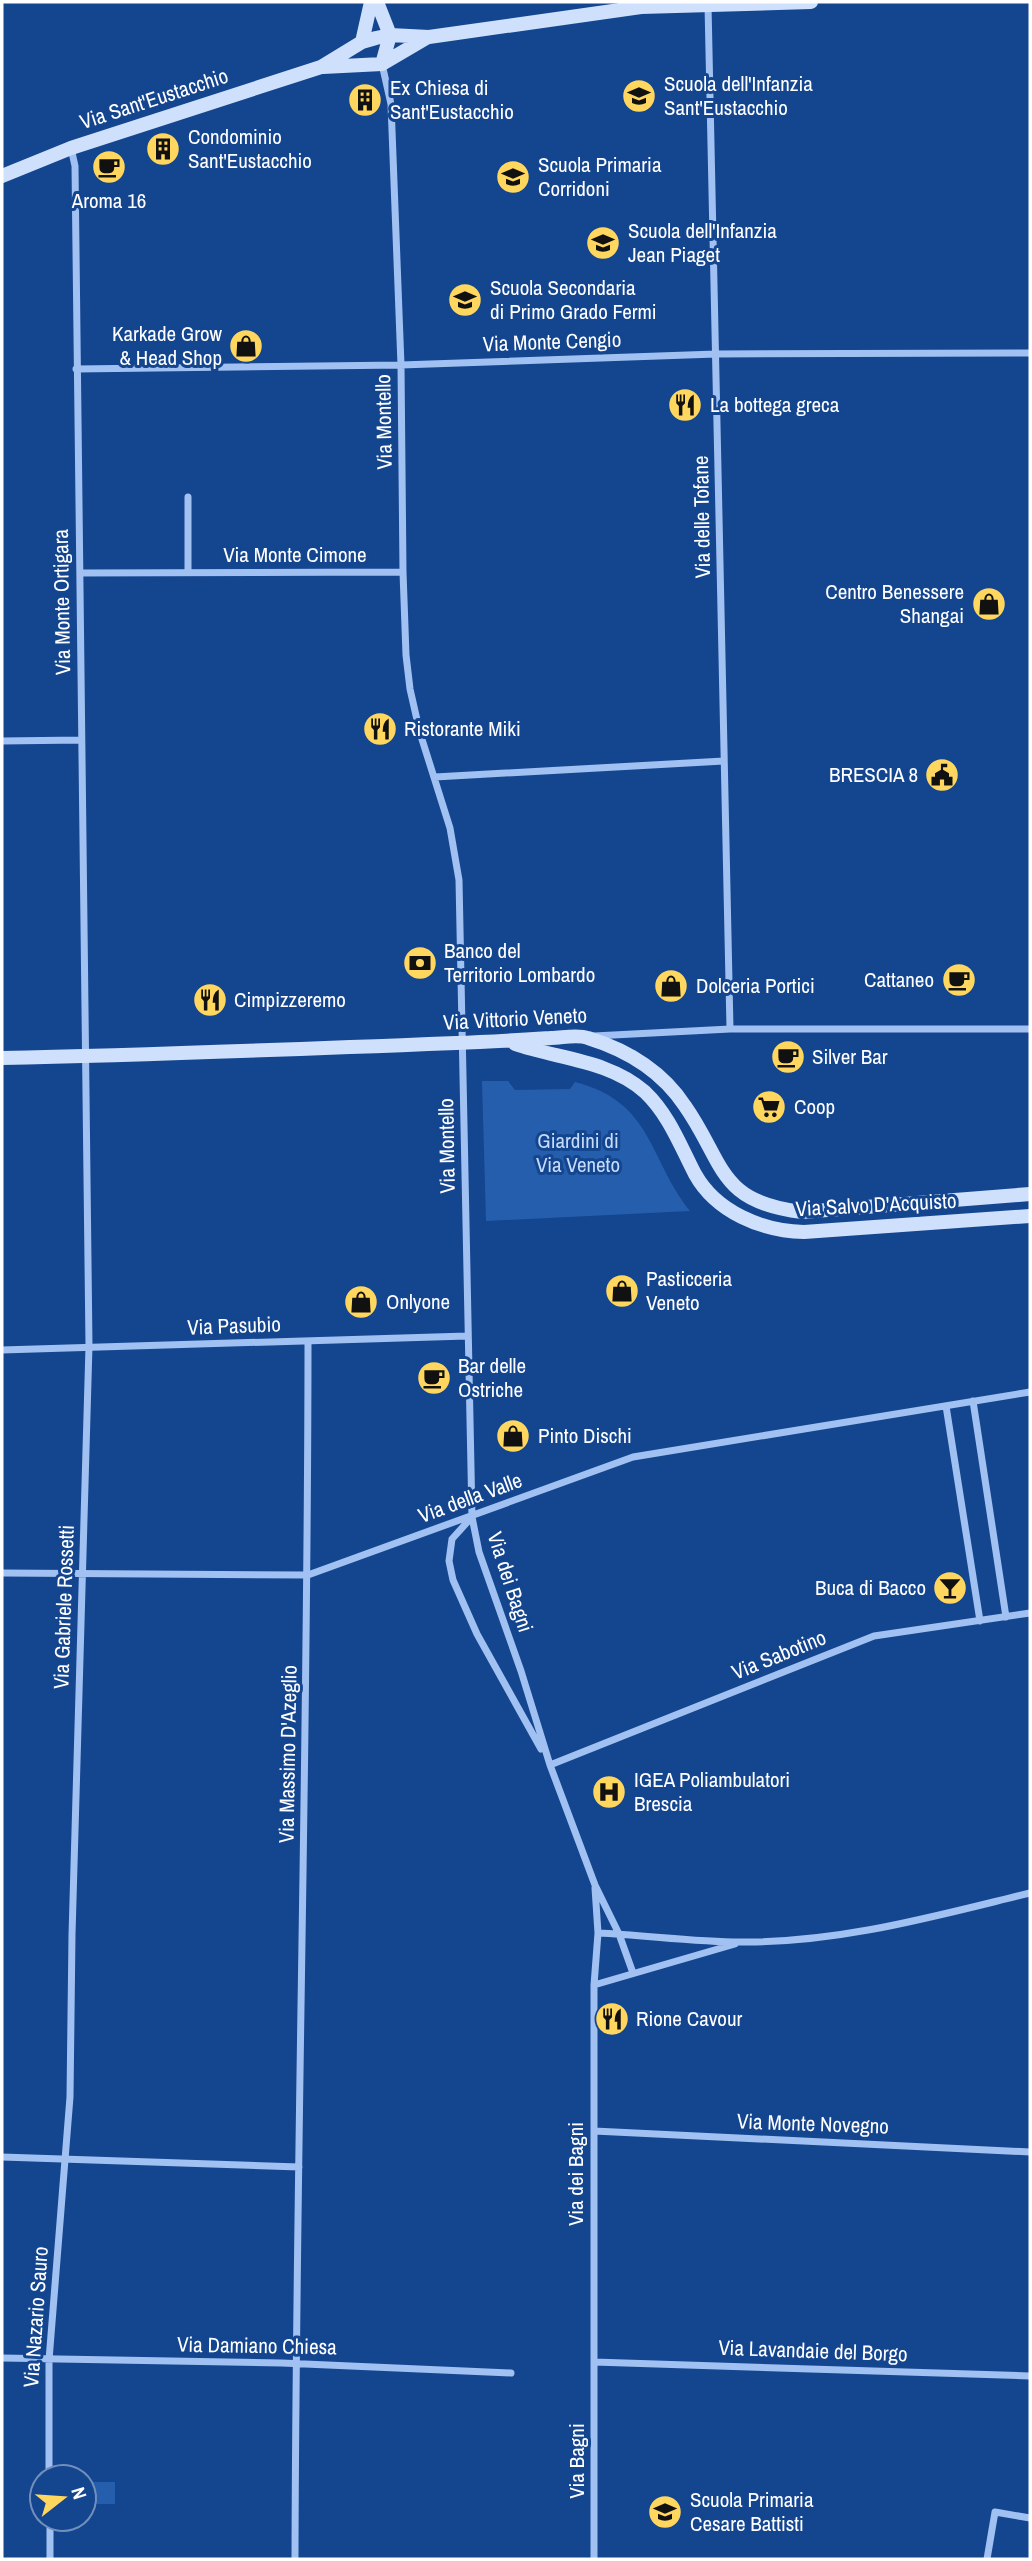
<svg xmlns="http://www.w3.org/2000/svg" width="1032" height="2561" viewBox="0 0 1032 2561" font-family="'Archivo Narrow',sans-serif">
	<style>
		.green { fill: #265eae }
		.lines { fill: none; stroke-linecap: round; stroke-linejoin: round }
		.street { stroke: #a0c1f1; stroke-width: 7 }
		.secondary { stroke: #cee0fb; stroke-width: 14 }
		.labels { text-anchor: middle; stroke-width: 6; stroke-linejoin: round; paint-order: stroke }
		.poi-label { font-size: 21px; fill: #fff; stroke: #14458f; text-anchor: start }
		.street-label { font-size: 21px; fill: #fff; stroke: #14458f }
		.park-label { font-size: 21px; fill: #c6dcfc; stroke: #14458f }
	</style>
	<rect width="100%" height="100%" fill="#14458f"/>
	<path class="green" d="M482 1081H508L515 1090 570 1089 575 1082C653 1102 648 1158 690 1211L486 1221Z
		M84 2482H115V2504H84Z"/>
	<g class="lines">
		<path class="street" d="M708 5 730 1029
			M382 64 391 104 401 365 403 572 406 655 410 689 420 733 450 828 459 880 472 1517 479 1552 521 1671 550 1765 595 1885 619 1934 633 1973
			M76 369 401 365 716 354 1030 353
			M188 497V572
			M80 573 403 572
			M2 741 81 740
			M435 777 724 761
			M594 1036 730 1029H1030
			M2 1350 467 1336
			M973 1401 1006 1617
			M946 1406 980 1621
			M471 1518 452 1539 449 1561 453 1580 477 1634 541 1749
			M2 1573 308 1575 633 1457 1030 1392
			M550 1765 874 1636 1030 1613
			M598 1933C645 1935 694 1942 741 1942 840 1943 935 1916 1030 1893
			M594 1985 735 1944
			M594 2131 1030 2152
			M2 2157 299 2167
			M2 2358 282 2363 511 2373
			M594 2362 1030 2376
			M49 2477V2360L70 2097 72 1935 89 1346 75 166 71 148
			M50 2519V2559
			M295 2559C296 2153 308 1747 308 1341
			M594 2559V1985L598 1933 595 1888
			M987 2559 995 2512 1030 2518"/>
		<path class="secondary" d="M377 2 390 35 382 64
			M362 42 371 2
			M323 67 382 64 428 37
			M2 176 71 148 321 67 362 42 376 38 390 35 429 37 641 7 811 2
			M515 1044C558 1059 609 1060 645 1092 669 1115 680 1145 695 1174 716 1212 762 1231 804 1232L1030 1216
			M2 1058C153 1055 305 1049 456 1043 488 1042 519 1040 551 1038 562 1038 577 1034 588 1038 627 1050 662 1071 685 1106 725 1163 717 1202 802 1212L1030 1194"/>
	</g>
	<defs>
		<g id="school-disc" transform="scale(1.75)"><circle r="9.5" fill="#ffd75f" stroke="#14458f"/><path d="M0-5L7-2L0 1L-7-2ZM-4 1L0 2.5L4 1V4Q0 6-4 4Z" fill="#111"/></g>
		<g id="building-disc" transform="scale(1.75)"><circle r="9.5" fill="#ffd75f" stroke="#14458f"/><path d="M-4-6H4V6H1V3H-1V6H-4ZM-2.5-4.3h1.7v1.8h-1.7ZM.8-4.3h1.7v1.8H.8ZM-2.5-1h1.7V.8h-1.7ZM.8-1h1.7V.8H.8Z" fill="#111"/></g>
		<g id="cafe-disc" transform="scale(1.75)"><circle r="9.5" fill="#ffd75f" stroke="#14458f"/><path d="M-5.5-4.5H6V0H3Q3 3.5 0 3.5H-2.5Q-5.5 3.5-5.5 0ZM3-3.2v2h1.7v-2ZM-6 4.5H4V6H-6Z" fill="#111"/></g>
		<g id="shop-disc" transform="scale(1.75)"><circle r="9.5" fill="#ffd75f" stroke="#14458f"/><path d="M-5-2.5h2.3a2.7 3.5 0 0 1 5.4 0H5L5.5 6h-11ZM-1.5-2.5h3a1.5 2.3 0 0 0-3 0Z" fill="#111"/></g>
		<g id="restaurant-disc" transform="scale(1.75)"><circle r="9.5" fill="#ffd75f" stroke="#14458f"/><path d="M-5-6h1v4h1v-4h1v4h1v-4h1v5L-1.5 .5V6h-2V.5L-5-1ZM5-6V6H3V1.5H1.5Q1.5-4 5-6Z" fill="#111"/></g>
		<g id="civic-disc" transform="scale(1.75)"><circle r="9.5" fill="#ffd75f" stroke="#14458f"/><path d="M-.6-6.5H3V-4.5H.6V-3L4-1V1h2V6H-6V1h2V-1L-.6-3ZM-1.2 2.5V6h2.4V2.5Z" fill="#111"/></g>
		<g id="bank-disc" transform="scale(1.75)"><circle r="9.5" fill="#ffd75f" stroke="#14458f"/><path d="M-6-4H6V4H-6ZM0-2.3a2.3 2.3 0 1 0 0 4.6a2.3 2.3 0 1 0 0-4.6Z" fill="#111"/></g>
		<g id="supermarket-disc" transform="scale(1.75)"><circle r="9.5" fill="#ffd75f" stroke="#14458f"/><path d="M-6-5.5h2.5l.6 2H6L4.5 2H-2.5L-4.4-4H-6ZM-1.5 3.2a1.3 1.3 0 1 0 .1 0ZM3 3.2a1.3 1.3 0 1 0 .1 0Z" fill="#111"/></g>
		<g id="bar-disc" transform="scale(1.75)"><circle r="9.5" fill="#ffd75f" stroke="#14458f"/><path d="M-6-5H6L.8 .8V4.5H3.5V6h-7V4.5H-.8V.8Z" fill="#111"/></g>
		<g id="hospital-disc" transform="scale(1.75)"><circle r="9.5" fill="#ffd75f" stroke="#14458f"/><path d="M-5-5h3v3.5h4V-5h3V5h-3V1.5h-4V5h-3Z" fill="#111"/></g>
	</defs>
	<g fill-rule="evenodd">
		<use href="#school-disc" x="639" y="96"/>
		<use href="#building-disc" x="365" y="100"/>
		<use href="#building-disc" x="163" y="149"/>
		<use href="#cafe-disc" x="109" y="167"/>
		<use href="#school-disc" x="513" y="177"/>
		<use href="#school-disc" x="603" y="243"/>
		<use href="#school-disc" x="465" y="300"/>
		<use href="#shop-disc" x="246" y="346"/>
		<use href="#restaurant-disc" x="685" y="405"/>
		<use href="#shop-disc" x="989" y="604"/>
		<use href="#restaurant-disc" x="380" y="729"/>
		<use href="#civic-disc" x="942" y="775"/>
		<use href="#bank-disc" x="420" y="963"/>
		<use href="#cafe-disc" x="959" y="980"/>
		<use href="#shop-disc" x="671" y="986"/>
		<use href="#restaurant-disc" x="210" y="1000"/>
		<use href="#cafe-disc" x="788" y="1057"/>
		<use href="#supermarket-disc" x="769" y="1107"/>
		<use href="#shop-disc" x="622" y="1291"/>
		<use href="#shop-disc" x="361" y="1302"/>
		<use href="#cafe-disc" x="434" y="1378"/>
		<use href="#shop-disc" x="513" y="1436"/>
		<use href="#bar-disc" x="950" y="1588"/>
		<use href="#hospital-disc" x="609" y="1792"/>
		<use href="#restaurant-disc" x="612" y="2019"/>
		<use href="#school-disc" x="665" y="2512"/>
	</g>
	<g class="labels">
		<g class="poi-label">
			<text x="664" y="91">Scuola dell'Infanzia<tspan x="664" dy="24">Sant'Eustacchio</tspan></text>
			<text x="390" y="95">Ex Chiesa di<tspan x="390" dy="24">Sant'Eustacchio</tspan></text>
			<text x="188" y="144">Condominio<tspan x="188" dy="24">Sant'Eustacchio</tspan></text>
			<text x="538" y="172">Scuola Primaria<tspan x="538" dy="24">Corridoni</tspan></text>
			<text x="109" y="208" text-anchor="middle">Aroma 16</text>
			<text x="628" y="238">Scuola dell'Infanzia<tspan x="628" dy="24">Jean Piaget</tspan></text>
			<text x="490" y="295">Scuola Secondaria<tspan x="490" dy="24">di Primo Grado Fermi</tspan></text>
			<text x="222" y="341" text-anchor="end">Karkade Grow<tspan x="222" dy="24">&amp; Head Shop</tspan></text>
			<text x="710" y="412">La bottega greca</text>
			<text x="964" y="599" text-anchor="end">Centro Benessere<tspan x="964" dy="24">Shangai</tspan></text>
			<text x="404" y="736">Ristorante Miki</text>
			<text x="918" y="782" text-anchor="end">BRESCIA 8</text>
			<text x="444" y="958">Banco del<tspan x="444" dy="24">Territorio Lombardo</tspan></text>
			<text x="934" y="987" text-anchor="end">Cattaneo</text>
			<text x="696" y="993">Dolceria Portici</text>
			<text x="234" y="1007">Cimpizzeremo</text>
			<text x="812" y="1064">Silver Bar</text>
			<text x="794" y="1114">Coop</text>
			<text x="646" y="1286">Pasticceria<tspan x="646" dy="24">Veneto</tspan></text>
			<text x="386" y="1309">Onlyone</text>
			<text x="458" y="1373">Bar delle<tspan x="458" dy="24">Ostriche</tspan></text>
			<text x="538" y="1443">Pinto Dischi</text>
			<text x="926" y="1595" text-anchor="end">Buca di Bacco</text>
			<text x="634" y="1787">IGEA Poliambulatori<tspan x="634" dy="24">Brescia</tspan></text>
			<text x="636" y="2026">Rione Cavour</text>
			<text x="690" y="2507">Scuola Primaria<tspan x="690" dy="24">Cesare Battisti</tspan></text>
		</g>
		<g class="street-label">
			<text transform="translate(154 99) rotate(-18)" y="7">Via Sant'Eustacchio</text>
			<text transform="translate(552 342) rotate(-2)" y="7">Via Monte Cengio</text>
			<text transform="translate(384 422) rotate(-91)" y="7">Via Montello</text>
			<text transform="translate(702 517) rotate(-91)" y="7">Via delle Tofane</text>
			<text x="295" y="562">Via Monte Cimone</text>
			<text transform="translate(62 602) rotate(-91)" y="7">Via Monte Ortigara</text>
			<text transform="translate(515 1019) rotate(-3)" y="7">Via Vittorio Veneto</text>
			<text transform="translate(447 1146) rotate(-91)" y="7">Via Montello</text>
			<text transform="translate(876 1205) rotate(-3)" y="7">Via Salvo D'Acquisto</text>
			<text transform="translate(234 1326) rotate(-2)" y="7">Via Pasubio</text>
			<text transform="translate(470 1498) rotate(-20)" y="7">Via della Valle</text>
			<text transform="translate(510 1582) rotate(72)" y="7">Via dei Bagni</text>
			<text transform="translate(64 1607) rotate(-88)" y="7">Via Gabriele Rossetti</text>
			<text transform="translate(779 1655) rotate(-22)" y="7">Via Sabotino</text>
			<text transform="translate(288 1754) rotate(-89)" y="7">Via Massimo D'Azeglio</text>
			<text transform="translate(813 2124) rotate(2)" y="7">Via Monte Novegno</text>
			<text transform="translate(576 2174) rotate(-90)" y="7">Via dei Bagni</text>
			<text transform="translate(36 2317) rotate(-86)" y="7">Via Nazario Sauro</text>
			<text transform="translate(257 2346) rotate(1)" y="7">Via Damiano Chiesa</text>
			<text transform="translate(813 2351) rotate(2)" y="7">Via Lavandaie del Borgo</text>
			<text transform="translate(577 2461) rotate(-90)" y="7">Via Bagni</text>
		</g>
		<g class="park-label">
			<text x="578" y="1148">Giardini di<tspan x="578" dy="24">Via Veneto</tspan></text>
		</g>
	</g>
	<rect width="1032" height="2561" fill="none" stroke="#ffffff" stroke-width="7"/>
	<g transform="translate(63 2498) rotate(73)"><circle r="33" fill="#14458f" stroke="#728fbc" stroke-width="2"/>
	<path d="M0-5L12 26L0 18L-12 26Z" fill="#ffd75f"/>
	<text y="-10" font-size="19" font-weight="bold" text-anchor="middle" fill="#ffffff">N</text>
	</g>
</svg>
